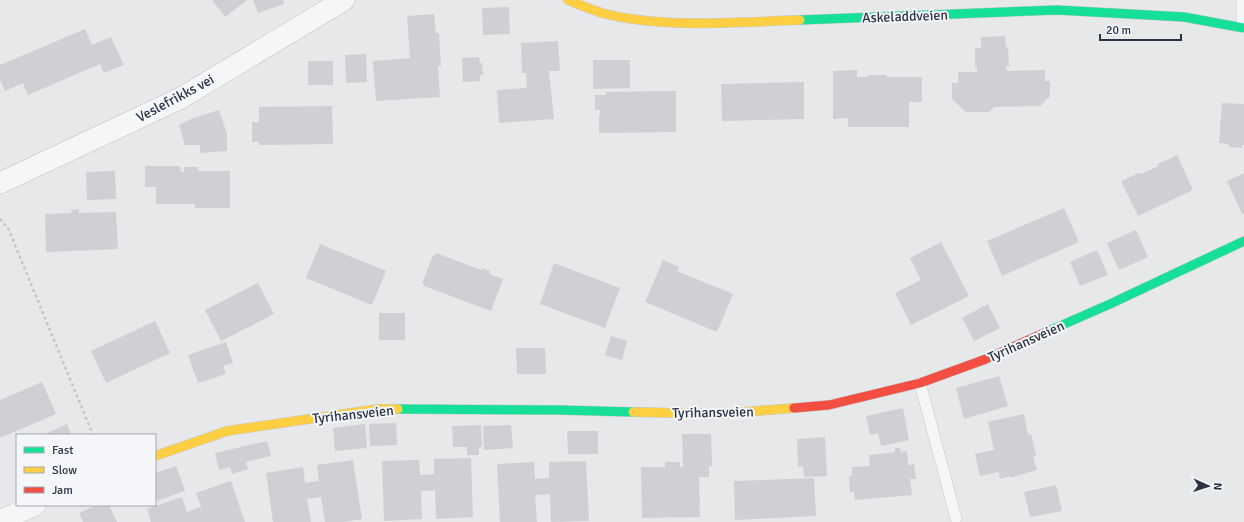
<svg xmlns="http://www.w3.org/2000/svg" width="1244" height="522" viewBox="0 0 1244 522" font-family="Signika,sans-serif">
	<style>
		.building { fill: #ced0d3 }
		.lines { fill: none; stroke-linecap: round; stroke-linejoin: round }
		.lane-casing { stroke: #c4c6c8; stroke-width: 12 }
		.street-casing { stroke: #c4c6c8; stroke-width: 22 }
		.fast-casing { stroke: #c4c6c8; stroke-width: 10 }
		.slow-casing { stroke: #c4c6c8; stroke-width: 10 }
		.jam-casing { stroke: #c4c6c8; stroke-width: 10 }
		.path { stroke: #c5c6ca; stroke-width: 2.5; stroke-dasharray: 3 3; stroke-linecap: butt }
		.lane { stroke: #f5f6f7; stroke-width: 11 }
		.street { stroke: #f5f6f7; stroke-width: 21 }
		.fast { stroke: #16e098; stroke-width: 9 }
		.slow { stroke: #ffcf43; stroke-width: 9 }
		.jam { stroke: #f24e42; stroke-width: 9 }
		.labels { text-anchor: middle; stroke-width: 4; stroke-linejoin: round; paint-order: stroke }
		.street-label { font-size: 14px; fill: #2b3445; stroke: #f4f6f9 }
	</style>
	<rect width="100%" height="100%" fill="#e6e8ea"/>
	<path class="building" d="M212 0H247L225 17Z
		M253 0H283L284 4 258 13Z
		M509 7 510 34 483 35 482 8Z
		M434 14 436 33H439L441 66H438L440 97 376 101 373 61 410 58 407 16Z
		M85 29 92 45 111 37 124 65 104 73 100 64 28 95 23 83 5 91 0 80V65Z
		M1005 36 1006 48 1008 47 1009 66H1006L1007 71 1045 70V81H1050V96L1040 106 994 107 989 112H966L952 99V83H958V72H977V66L975 67V48H981V37Z
		M558 41 560 71H549L554 119 499 123 497 90 527 88 526 73H522L521 43Z
		M366 54 367 82 346 83 345 55Z
		M479 57 480 63H482L483 75H480V81L463 82 462 58Z
		M593 60H630V88L593 89Z
		M308 61H333V85H308Z
		M857 70V77H868V75H887V77H922V102H909V127H848V118L833 119V71Z
		M804 82V119L722 121 721 84Z
		M676 91V132L599 133V115H600V110H595V95H606V92Z
		M1222 103 1244 104V145H1242V148L1229 147V144L1219 143Z
		M332 106 333 144 259 145V142H252V122H259V107Z
		M219 110 227 134V151L200 153V145H185L179 125 191 119Z
		M1177 155 1193 190 1138 216 1121 181 1139 173 1141 174 1159 166 1158 164Z
		M145 166H180L181 172H184V167H198V171H230V208H195V204H156V187H145Z
		M115 171 116 199 87 200 86 172Z
		M1244 173V213L1242 214 1227 181Z
		M1064 208 1079 242 1002 276 987 241Z
		M79 209V213L116 212 118 249 46 252 45 214 72 213 71 210Z
		M1136 230 1148 257 1119 270 1107 243Z
		M941 242 969 296 911 325 895 293 921 280 910 258Z
		M320 244 386 271 372 305 306 278Z
		M1097 250 1108 275 1080 286 1070 262Z
		M436 253 481 270 482 268 490 271 489 274 503 279 491 311 424 286V284H422L433 255 435 256Z
		M663 260 679 267 677 271 733 294 717 332 645 302Z
		M554 263 620 288 605 328 540 304Z
		M258 283 274 314 221 341 205 310Z
		M988 304 1000 328 974 341 962 318Z
		M379 313H405V340H379Z
		M155 321 170 353 106 383 91 351Z
		M611 336 627 341 622 360 605 355Z
		M226 342 233 363 223 366 226 374 198 383 188 355Z
		M516 348H545L546 374H517Z
		M999 376 1008 406 964 419 956 388Z
		M42 382 56 414 0 438V400Z
		M903 408 909 440 881 446 878 433 870 435 866 416Z
		M1024 414 1028 435 1031 434 1036 456 1033 457 1037 470 1010 478V476L1000 479 999 472 980 476 975 454 994 450 988 422Z
		M396 423 397 445 370 446 369 424Z
		M67 424 71 435H43Z
		M365 424 367 448 335 451 333 428Z
		M481 425 482 447H479V455H467V447H453L452 426Z
		M511 425 513 448 484 450 483 426Z
		M567 431H598V454H568Z
		M682 434H711L712 466H709V477H699L700 517 642 518 641 467H665V462H680V467H683Z
		M825 437 827 476 804 477 803 466 798 467 797 439Z
		M267 441 271 456 246 462 248 469 232 474 230 467 219 470 215 453Z
		M895 448H900L901 452 907 451 908 465 914 464 916 479H910L912 495 855 500 854 492H850L849 476H852V467L870 466 869 455 895 452Z
		M471 458 473 517 436 519 435 490 428 491H421L422 519 384 521 382 461 419 460 420 475H427L434 474V459Z
		M353 460 362 519 345 522H325L321 497 307 499 311 522H273L266 473 303 467 305 483 319 481 317 465Z
		M586 461 589 521 551 522 550 494 535 495 537 522H500L497 464 534 462 535 479 549 478V462Z
		M176 466 185 491 157 501 155 493V473Z
		M814 478 816 516 735 520 734 481Z
		M231 481 245 522H151L147 509 182 497 187 512 201 507 196 493Z
		M1056 485 1062 511 1030 517 1024 492Z
		M96 505H109L117 522H83L79 513Z"/>
	<g class="lines">
		<g class="lane-casing">
			<path id="lane" d="M1242 27V0
				M920 383 956 518"/>
		</g>
		<g class="street-casing">
			<path id="street" d="M0 183 181 98 344 0
				M0 521 35 505"/>
		</g>
		<g class="fast-casing">
			<path id="fast" d="M800 20 1057 10 1184 17 1244 28
				M1044 333 1110 304 1244 241
				M398 409 559 410 633 412"/>
		</g>
		<g class="slow-casing">
			<path id="slow" d="M568 0C579 5 590 9 602 13 664 29 737 22 800 20
				M633 412 718 414 794 408
				M155 456 227 431 378 409H398"/>
		</g>
		<g class="jam-casing">
			<path id="jam" d="M794 408 829 405 920 383 986 359 1044 333"/>
		</g>
		<path class="path" d="M0 219 8 228 93 435"/>
		<use href="#lane" class="lane"/>
		<use href="#street" class="street"/>
		<use href="#fast" class="fast"/>
		<use href="#slow" class="slow"/>
		<use href="#jam" class="jam"/>
	</g>
	<g class="labels">
		<g class="street-label">
			<text transform="translate(905 16) rotate(-2)" y="5">Askeladdveien</text>
			<text transform="translate(175 98) rotate(-28)" y="5">Veslefrikks vei</text>
			<text transform="translate(1026 341) rotate(-24)" y="5">Tyrihansveien</text>
			<text transform="translate(713 412) rotate(-1)" y="5">Tyrihansveien</text>
			<text transform="translate(353 414) rotate(-6)" y="5">Tyrihansveien</text>
		</g>
	</g>
	<rect x="16" y="434" width="140" height="72" fill="#f4f6f9" stroke="#a4a8b1"/>
	<rect x="24" y="447" width="20" height="6" fill="#16e098" stroke="#a4a8b1"/>
	<text x="52" y="454" font-size="12" fill="#2b3445">Fast</text>
	<rect x="24" y="467" width="20" height="6" fill="#ffcf43" stroke="#a4a8b1"/>
	<text x="52" y="474" font-size="12" fill="#2b3445">Slow</text>
	<rect x="24" y="487" width="20" height="6" fill="#f24e42" stroke="#a4a8b1"/>
	<text x="52" y="494" font-size="12" fill="#2b3445">Jam</text>
	<g transform="translate(1208 486) rotate(93)" stroke="#f4f6f9" stroke-width="3" paint-order="stroke">
	<path d="M0-3L7 15L0 10L-7 15Z" fill="#2b3445"/>
	<text y="-6" font-size="11" font-weight="bold" text-anchor="middle" fill="#2b3445">N</text>
	</g>
	<path d="M1100 34v6h81v-6" fill="none" stroke="#2b3445" stroke-width="2"/>
	<text x="1106" y="34" font-size="12" fill="#2b3445" stroke="#f4f6f9" stroke-width="3" paint-order="stroke">20 m</text>
</svg>
